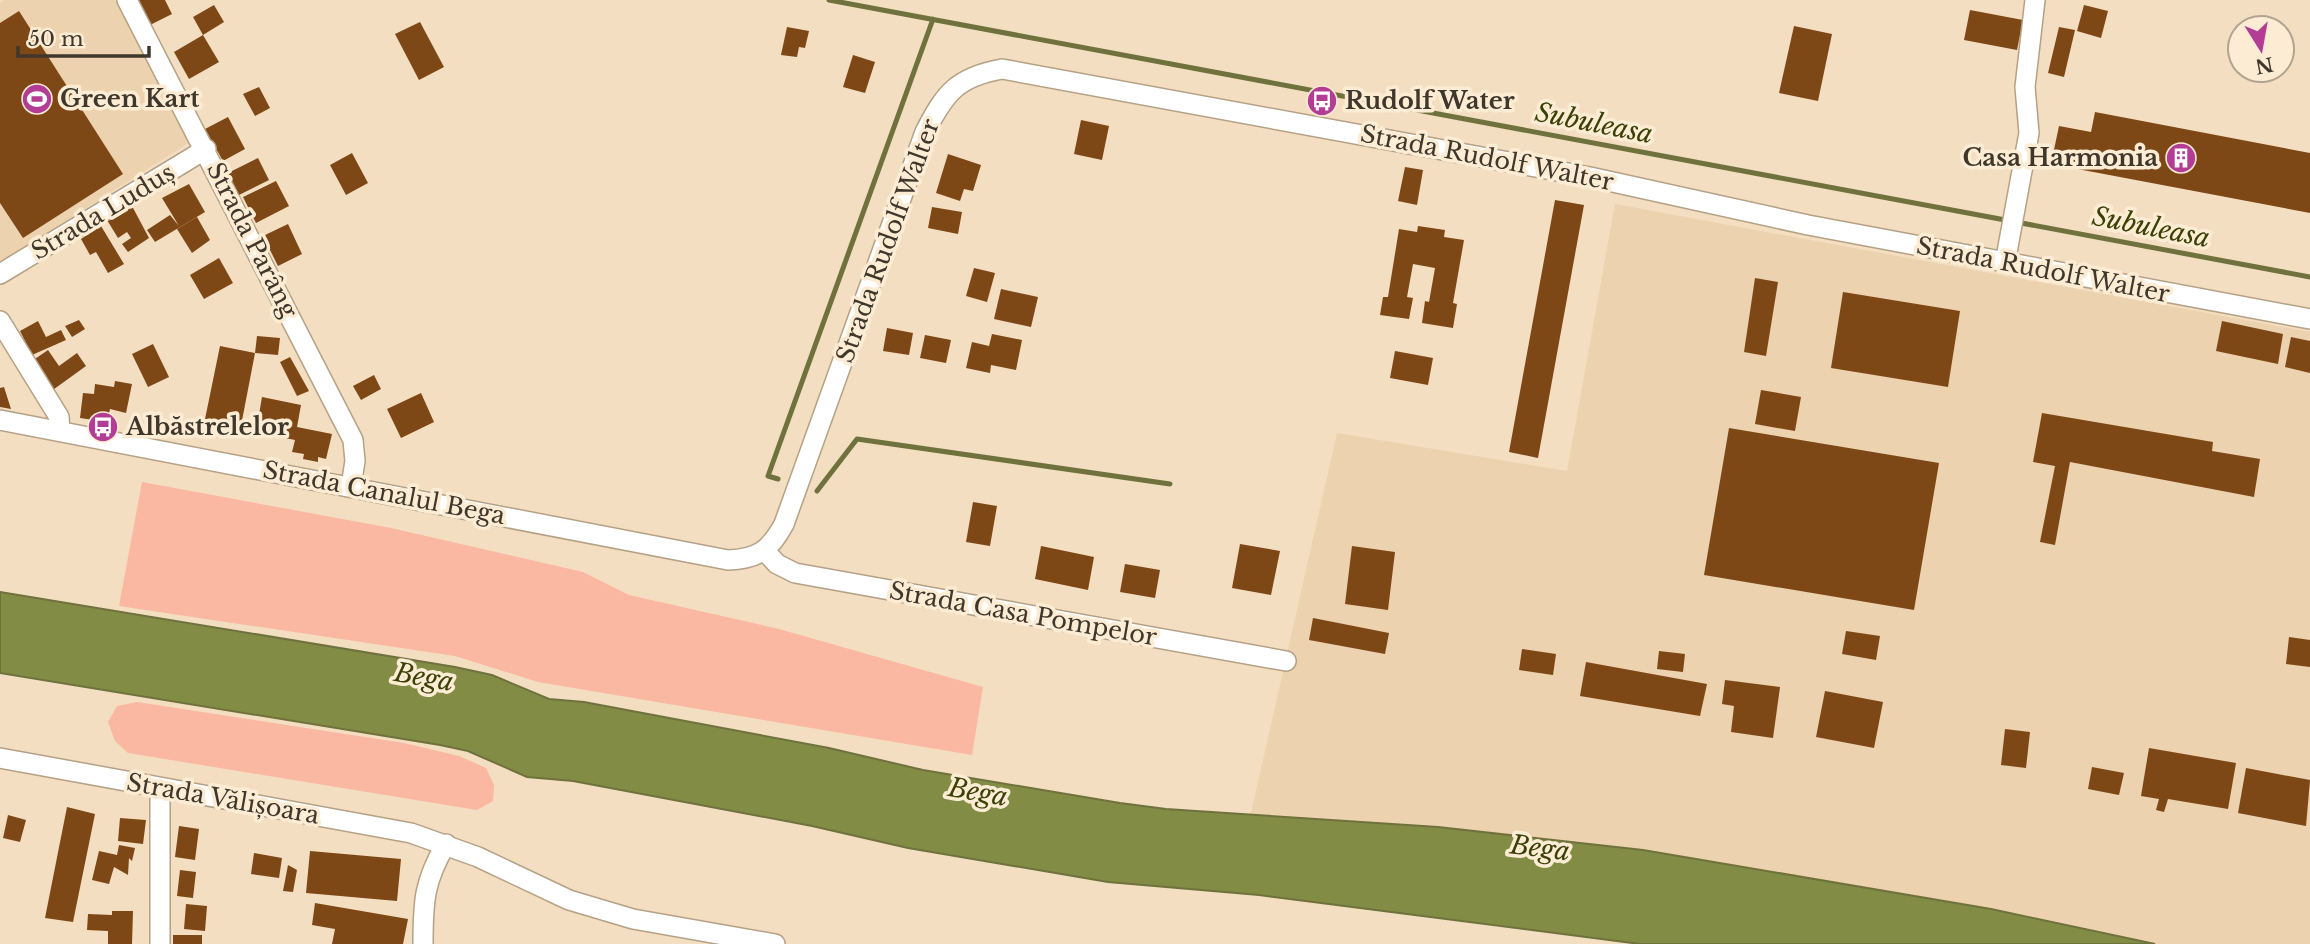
<svg xmlns="http://www.w3.org/2000/svg" width="2310" height="944" viewBox="0 0 2310 944" font-family="'Libre Baskerville',serif">
	<style>
		.built { fill: #ecd2ae }
		.green { fill: #fab7a2 }
		.water { fill: #838c45; stroke: #6f723d; stroke-width: 2 }
		.lines { fill: none; stroke-linecap: round; stroke-linejoin: round }
		.stream { stroke: #6f723d; stroke-width: 5 }
		.building { fill: #7e4716 }
		.minor-casing { stroke: #b5a185; stroke-width: 22 }
		.minor { stroke: #fff; stroke-width: 19 }
		.labels { text-anchor: middle; stroke-width: 7; stroke-linejoin: round; paint-order: stroke }
		.poi-label { font-size: 24px; font-weight: bold; fill: #3f372b; stroke: #fdecd4; text-anchor: start }
		.street-label { font-size: 24px; fill: #3f372b; stroke: #fdecd4 }
		.water-label { font-size: 26px; font-style: italic; fill: #3a4006; stroke: #fdecd4 }
	</style>
	<rect width="100%" height="100%" fill="#f3dec1"/>
	<path class="built" d="M4 0H115L190 142 0 263V3Z
		M1615 204 2310 332V944H2137L1249 822 1337 433 1567 471Z"/>
	<path class="green" d="M142 482 391 528 583 572 629 595 779 629 983 687 972 755 538 682 455 656 119 606Z
		M137 702 404 743 459 756 486 768 494 785 493 801 477 810 128 753 115 741 108 722 117 706Z"/>
	<path class="water" d="M0 592 455 667 492 675 549 699 584 702 829 748 923 770 1120 803 1166 809 1438 827 1643 850 1991 909 2155 944H1640L1259 895 1108 882 908 848 812 826 573 781 527 777 468 751 440 745 0 673Z"/>
	<g class="lines">
		<path class="stream" d="M829 0 2310 277
			M778 479 768 476 933 19
			M817 491 857 439 1170 484"/>
	</g>
	<path class="building" d="M138 0H165L172 14 150 25Z
		M214 5 224 22 203 35 219 62 189 79 174 52 203 35 193 17Z
		M2084 5 2108 11 2101 38 2077 31Z
		M1970 10 2023 20 2017 50 1964 40Z
		M19 11 123 174 23 238 0 203V23Z
		M420 22 444 67 419 80 395 34Z
		M1794 26 1832 34 1818 101 1779 93Z
		M787 27 809 31 805 48 799 47 797 57 781 55Z
		M2059 27 2075 30 2064 77 2048 73Z
		M853 55 875 62 865 93 843 87Z
		M259 87 270 108 255 116 243 94Z
		M2095 112 2310 153V213L2051 164 2059 126 2091 132Z
		M228 117 245 149 223 161 205 129Z
		M1081 120 1109 126 1102 160 1074 154Z
		M352 153 368 183 346 195 330 165Z
		M948 154 981 165 973 191 964 189 960 201 936 193Z
		M258 158 269 180 239 195 228 173Z
		M1405 167 1423 170 1417 205 1398 201Z
		M276 181 289 206 256 223 243 197Z
		M189 184 205 212 155 242 147 230 170 215 179 226 162 198Z
		M1555 200 1584 205 1538 458 1509 452Z
		M132 206 149 238 128 252 122 244 131 238 127 232 118 238 107 220Z
		M932 207 962 212 958 234 928 228Z
		M197 217 210 240 192 253 177 229Z
		M288 224 302 254 278 266 263 236Z
		M101 226 124 264 108 273 96 252 90 255 81 239Z
		M1418 226 1445 230 1444 237 1464 240 1453 303 1457 304 1453 328 1422 323 1425 301 1429 302 1435 268 1413 264 1407 297 1413 298 1409 319 1380 315 1383 297H1388L1399 229 1417 232Z
		M219 258 233 283 204 299 190 275Z
		M974 268 995 273 987 302 966 296Z
		M1755 278 1778 282 1766 356 1744 352Z
		M1001 289 1038 297 1031 327 994 319Z
		M1843 292 1960 311 1948 387 1831 368Z
		M79 320 85 329 72 337 65 326Z
		M38 321 46 337 61 330 66 340 32 355 20 331Z
		M2222 321 2283 334 2278 364 2216 351Z
		M887 328 913 333 909 355 883 351Z
		M992 334 1022 340 1016 370 991 365 990 373 966 368 972 342 989 346Z
		M925 335 951 340 946 363 920 358Z
		M257 336 280 338 278 355 255 353Z
		M2291 337 2310 341V373L2285 367Z
		M153 344 169 377 148 387 132 354Z
		M220 346 255 353 240 431 204 424Z
		M48 350 59 366 77 353 86 366 50 392 29 363Z
		M1395 351 1433 358 1428 385 1390 378Z
		M290 357 309 391 297 396 280 362Z
		M374 375 381 389 361 400 353 386Z
		M115 381 132 384 126 413 110 409 107 422 80 418 83 393 94 394 95 384 114 387Z
		M4 387 11 409 0 407V388Z
		M1761 390 1801 397 1795 431 1755 424Z
		M421 393 434 422 401 438 387 409Z
		M262 397 301 405 297 427 332 434 326 459 318 457V462L303 459 304 454 292 452 295 440 256 432Z
		M2042 413 2213 442 2212 451 2260 459 2254 497 2070 462 2055 545 2040 542 2055 466 2033 462Z
		M1729 428 1939 463 1914 610 1704 575Z
		M973 502 997 506 990 546 966 542Z
		M1240 544 1280 551 1271 595 1232 588Z
		M1041 546 1094 557 1088 590 1035 579Z
		M1352 546 1395 552 1388 610 1345 604Z
		M1125 564 1160 570 1155 598 1120 592Z
		M1313 618 1389 633 1385 654 1309 640Z
		M1846 631 1880 636 1876 660 1842 654Z
		M2289 637 2310 640V667L2286 664Z
		M1522 649 1556 654 1553 675 1519 670Z
		M1659 651 1685 654 1683 672 1657 669Z
		M1586 662 1707 684 1700 716 1580 696Z
		M1725 680 1780 687 1773 738 1731 732 1734 706 1722 704Z
		M1825 691 1883 702 1874 748 1816 737Z
		M2005 729 2030 732 2026 768 2001 765Z
		M2149 748 2236 763 2228 809 2168 799 2164 812 2156 810 2159 799 2141 796Z
		M2092 767 2124 773 2119 795 2088 789Z
		M2246 768 2310 780 2306 826 2238 813Z
		M67 807 95 814 73 922 45 918Z
		M8 815 26 820 20 842 3 838Z
		M120 818 146 820 143 844 118 841Z
		M179 826 199 829 195 860 175 857Z
		M119 845 135 848 132 861 129 858 128 875 114 867 109 884 92 880 99 851 117 855Z
		M310 851 401 859 397 901 306 893Z
		M254 853 282 858 279 878 251 874Z
		M288 865 297 870 293 892 283 891Z
		M180 870 196 872 193 898 177 896Z
		M315 903 408 919 403 944H332L335 929 312 925Z
		M186 904 207 906 205 931 184 929Z
		M112 911H133L132 944H108V931L87 930 88 914 112 915Z
		M173 935H202V944H173Z"/>
	<g class="lines">
		<g class="minor-casing">
			<path id="minor" d="M127 0 353 440 355 461 351 486
				M2005 263 2029 133 2025 87 2035 0
				M0 274 206 149
				M0 321 59 417 60 431
				M0 420 728 560C758 559 770 550 784 524L925 132C945 93 957 77 1002 69L1590 177 1808 225 2310 319
				M766 552 777 564 795 573 1286 661
				M0 758 411 833 478 857 569 900 633 919 775 944
				M160 944V788
				M423 944C423 902 424 881 446 844"/>
		</g>
		<use href="#minor" class="minor"/>
	</g>
	<defs>
		<g id="stadium-disc" transform="scale(1.575)"><circle r="9.5" fill="#b33d94" stroke="#fdecd4"/><path d="M0-5a6.5 5 0 1 0 0 10a6.5 5 0 1 0 0-10ZM-3.5-1.8h7v3.6h-7Z" fill="#fff"/></g>
		<g id="bus-disc" transform="scale(1.575)"><circle r="9.5" fill="#b33d94" stroke="#fdecd4"/><path d="M-5-6H5V4H4V6H2V4H-2V6H-4V4H-5ZM-3.5-4V0h7V-4ZM-3.5 1.2v1.5H-2V1.2ZM2 1.2v1.5H3.5V1.2Z" fill="#fff"/></g>
		<g id="building-disc" transform="scale(1.575)"><circle r="9.5" fill="#b33d94" stroke="#fdecd4"/><path d="M-4-6H4V6H1V3H-1V6H-4ZM-2.5-4.3h1.7v1.8h-1.7ZM.8-4.3h1.7v1.8H.8ZM-2.5-1h1.7V.8h-1.7ZM.8-1h1.7V.8H.8Z" fill="#fff"/></g>
	</defs>
	<g fill-rule="evenodd">
		<use href="#stadium-disc" x="37" y="99"/>
		<use href="#bus-disc" x="1322" y="101"/>
		<use href="#building-disc" x="2181" y="158"/>
		<use href="#bus-disc" x="103" y="427"/>
	</g>
	<g class="labels">
		<g class="poi-label">
			<text x="60" y="107">Green Kart</text>
			<text x="1345" y="109">Rudolf Water</text>
			<text x="2158" y="166" text-anchor="end">Casa Harmonia</text>
			<text x="126" y="435">Albăstrelelor</text>
		</g>
		<g class="street-label">
			<text transform="translate(1487 158) rotate(11)" y="8">Strada Rudolf Walter</text>
			<text transform="translate(103 212) rotate(-31)" y="8">Strada Luduș</text>
			<text transform="translate(252 240) rotate(63)" y="8">Strada Parâng</text>
			<text transform="translate(888 241) rotate(-70)" y="8">Strada Rudolf Walter</text>
			<text transform="translate(2043 270) rotate(11)" y="8">Strada Rudolf Walter</text>
			<text transform="translate(384 493) rotate(11)" y="8">Strada Canalul Bega</text>
			<text transform="translate(1023 614) rotate(10)" y="8">Strada Casa Pompelor</text>
			<text transform="translate(223 799) rotate(10)" y="8">Strada Vălișoara</text>
		</g>
		<g class="water-label">
			<text transform="translate(1594 123) rotate(11)" y="9">Subuleasa</text>
			<text transform="translate(2151 227) rotate(11)" y="9">Subuleasa</text>
			<text transform="translate(424 677) rotate(10)" y="9">Bega</text>
			<text transform="translate(978 792) rotate(10)" y="9">Bega</text>
			<text transform="translate(1540 848) rotate(7)" y="9">Bega</text>
		</g>
	</g>
	<g transform="translate(2261 49) rotate(169)"><circle r="33" fill="#fdecd4" stroke="#b1a490" stroke-width="2"/>
	<path d="M0-5L12 26L0 18L-12 26Z" fill="#b33d94"/>
	<text y="-10" font-size="19" font-weight="bold" text-anchor="middle" fill="#3f372b">N</text>
	</g>
	<path d="M18 46v10h131v-10" fill="none" stroke="#3f372b" stroke-width="3.5"/>
	<text x="28" y="46" font-size="21" fill="#3f372b" stroke="#fdecd4" stroke-width="5" paint-order="stroke">50 m</text>
</svg>
